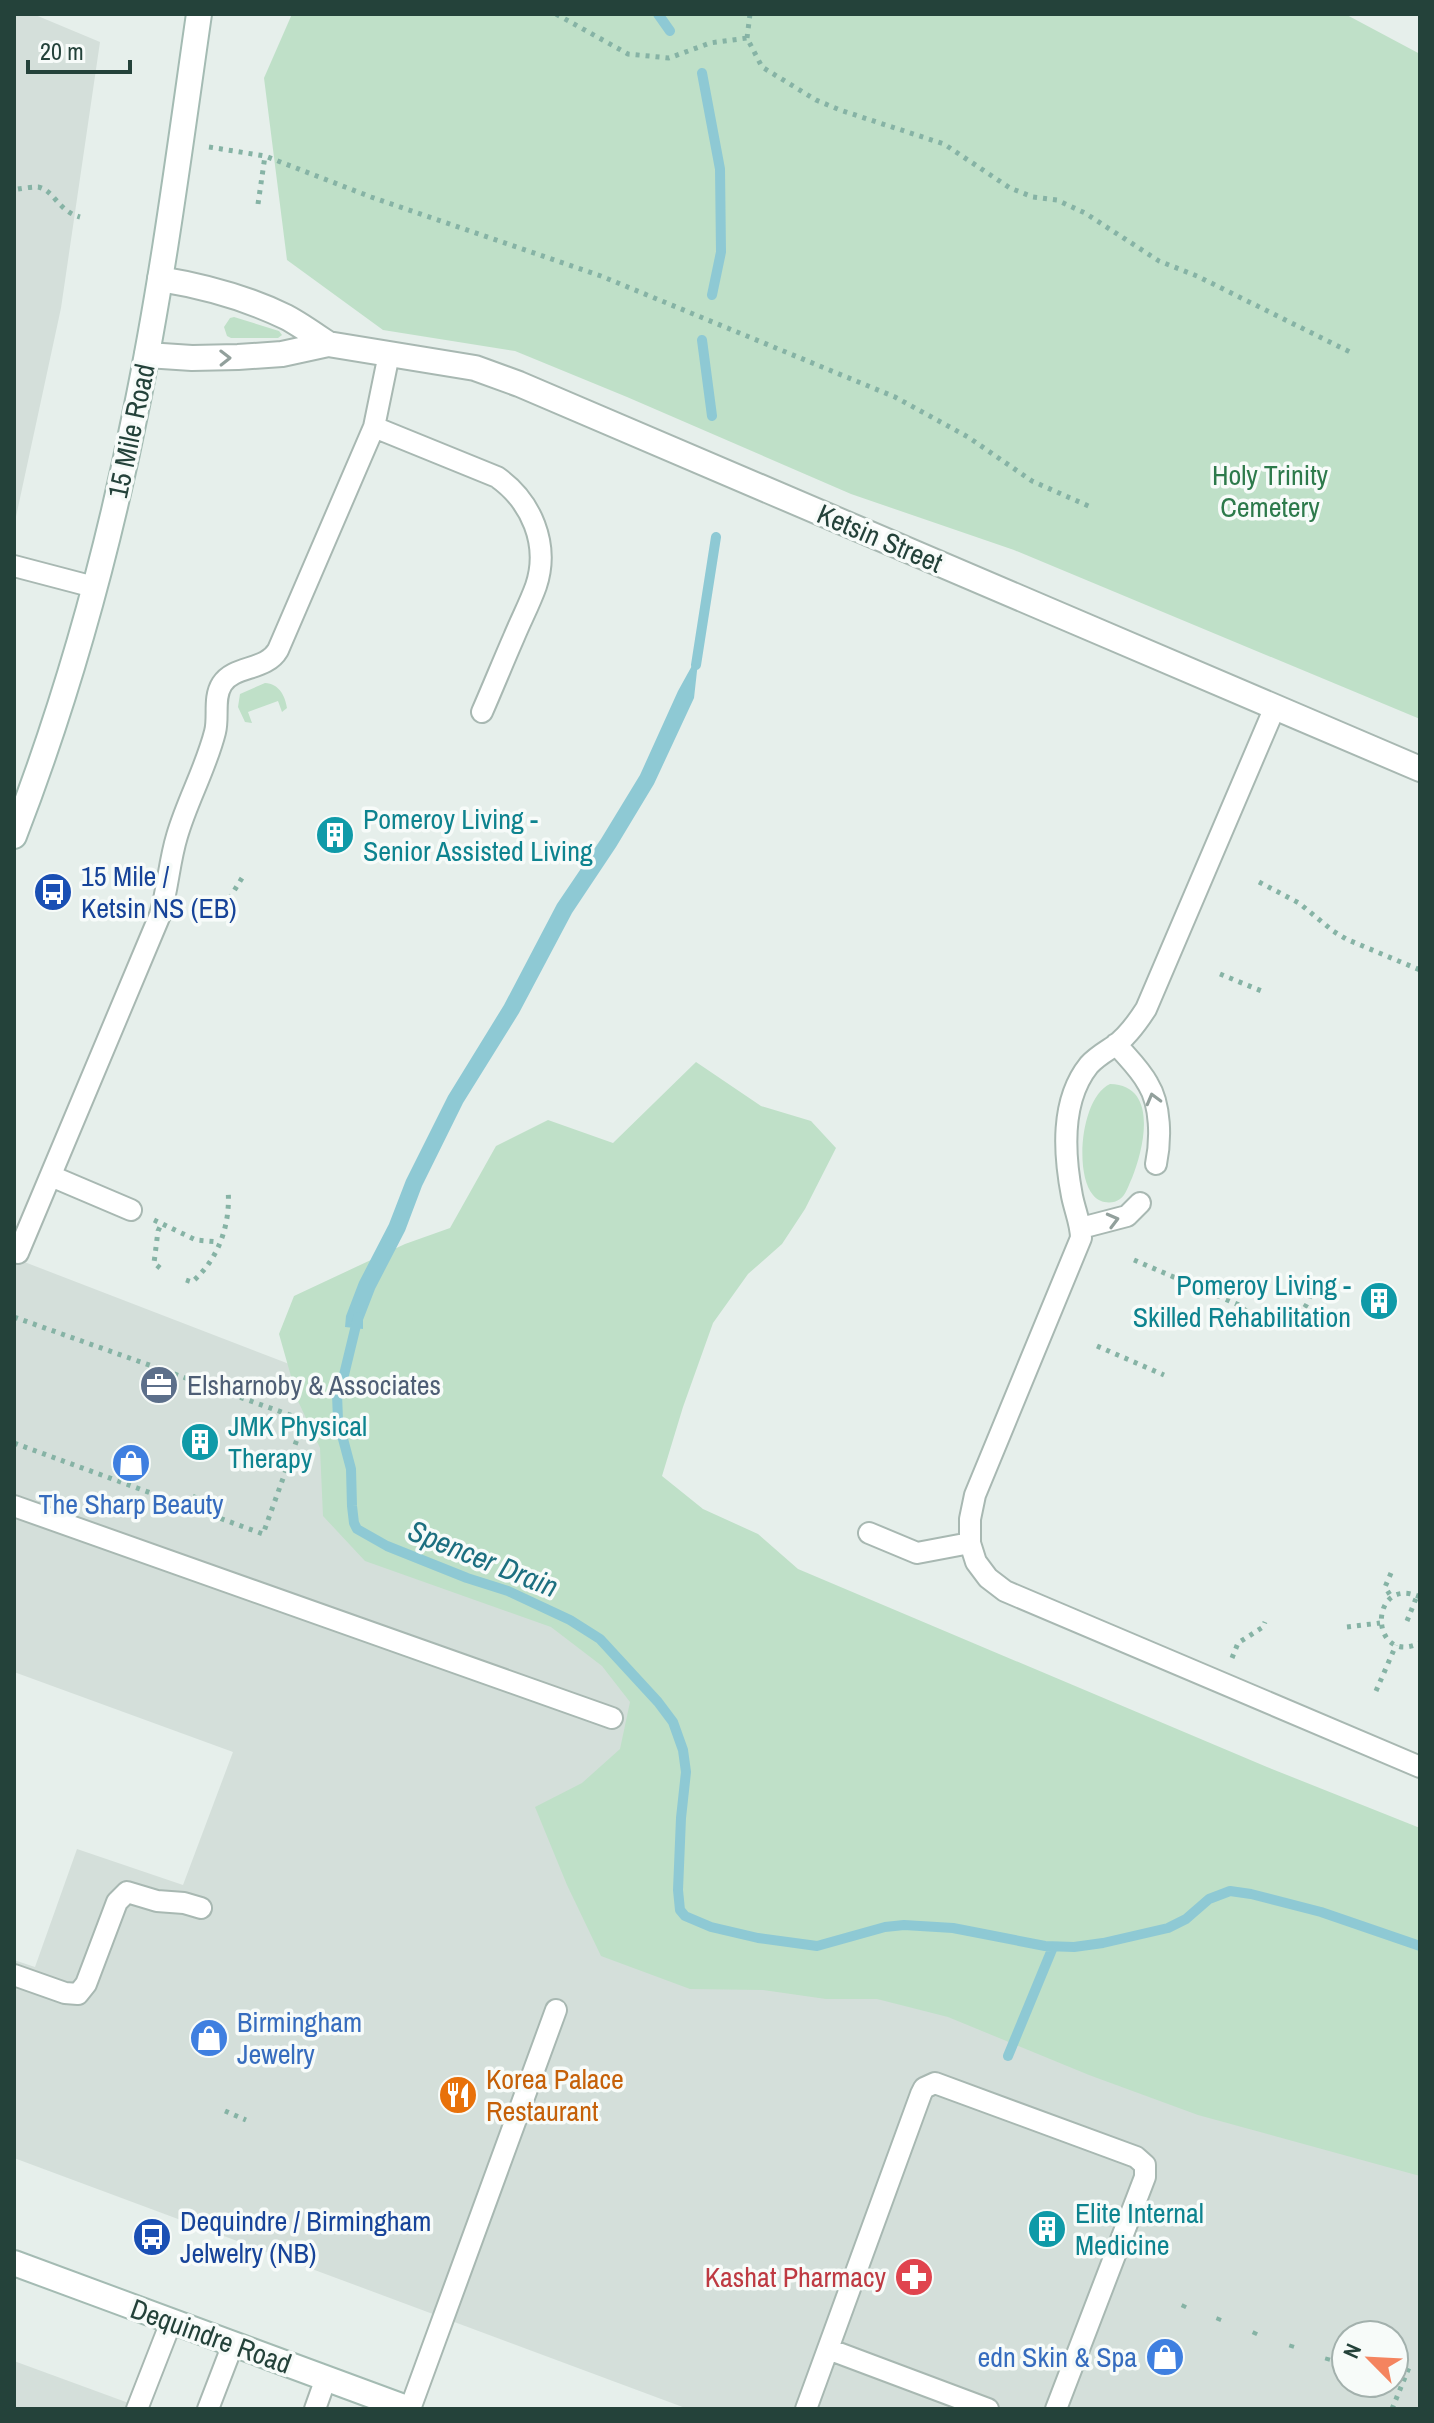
<svg xmlns="http://www.w3.org/2000/svg" width="1434" height="2423" viewBox="0 0 1434 2423" font-family="'Archivo Narrow',sans-serif">
	<style>
		.built { fill: #d4dfda; fill-rule: evenodd }
		.green { fill: #bfe0c8 }
		.water { fill: #8ec9d4 }
		.lines { fill: none; stroke-linecap: round; stroke-linejoin: round }
		.stream { stroke: #8ec9d4; stroke-width: 10 }
		.lane-casing { stroke: #a8b8b2; stroke-width: 24 }
		.street-casing { stroke: #a8b8b2; stroke-width: 28 }
		.secondary-casing { stroke: #a4bbb3; stroke-width: 28 }
		.path { stroke: #86b3a5; stroke-width: 5; stroke-dasharray: 4 6; stroke-linecap: butt }
		.lane { stroke: #fff; stroke-width: 20 }
		.street { stroke: #fff; stroke-width: 24 }
		.secondary { stroke: #fff; stroke-width: 24 }
		.oneway { stroke: #92a09c }
		.labels { text-anchor: middle; stroke-width: 7; stroke-linejoin: round; paint-order: stroke }
		.street-label { font-size: 28px; fill: #24423a; stroke: #f7fbf9 }
		.park-label { font-size: 28px; fill: #2d7a4b; stroke: #f7fbf9 }
		.culture-label { font-size: 28px; fill: #0d838f; stroke: #f7fbf9; text-anchor: start }
		.transit-label { font-size: 28px; fill: #164399; stroke: #f7fbf9; text-anchor: start }
		.service-label { font-size: 28px; fill: #4e5e75; stroke: #f7fbf9; text-anchor: start }
		.shop-label { font-size: 28px; fill: #366cbe; stroke: #f7fbf9 }
		.food-label { font-size: 28px; fill: #c56008; stroke: #f7fbf9; text-anchor: start }
		.health-label { font-size: 28px; fill: #be3a42; stroke: #f7fbf9; text-anchor: end }
		.water-label { font-size: 30px; font-style: italic; fill: #1c6f80; stroke: #f7fbf9 }
	</style>
	<rect width="100%" height="100%" fill="#e6efeb"/>
	<path class="built" d="M14 14H33L100 42 61 308 14 526Z
		M14 1258 284 1362 736 1542 1420 2164V2409H688L14 2158V1960L35 1967 77 1849 183 1885 233 1752 14 1672ZM1346 2335H1394V2383H1346Z
		M14 2361 145 2409H14Z"/>
	<path class="green" d="M292 14H1345L1420 54V719L1014 550 851 494 627 397 515 351 383 330 287 260 264 78Z
		M234 317 279 331 282 335 278 338H231L227 336 224 327 230 318Z
		M265 683C279 684 285 695 287 708L282 712 278 701 248 712 252 723 245 722 238 707 240 694Z
		M696 1062 761 1106 811 1121 836 1148 805 1209 782 1244 748 1274 713 1323 683 1407 662 1476 703 1509 758 1534 798 1569 1267 1767 1420 1828V2176L1198 2115 1089 2075 948 2017 877 1999H826L763 1990 690 1989 601 1956 567 1885 535 1807 582 1783 620 1749 630 1702 602 1666 551 1627 365 1561 323 1516 320 1448 298 1401 279 1334 294 1296 405 1244 450 1228 496 1146 548 1120 613 1143Z
		M1110 1084C1159 1085 1144 1148 1132 1178 1129 1184 1126 1195 1120 1199 1112 1205 1099 1203 1093 1195 1074 1173 1081 1097 1110 1084Z"/>
	<path class="water" d="M699 653 694 698 654 784 616 847 572 913 519 1013 463 1103 422 1186 405 1231 375 1289 363 1320V1329L345 1327 346 1316 359 1282 389 1224 406 1180 448 1096 504 1005 557 904 601 839 640 775 678 691Z"/>
	<g class="lines">
		<path class="stream" d="M658 14 670 31
			M702 73 720 169 721 252 712 295
			M702 340 712 416
			M696 665 716 537
			M358 1317 343 1379 337 1394 338 1420 351 1469 352 1506 354 1523 357 1529 387 1546 467 1578 508 1591 570 1620 600 1639 658 1702 673 1722 683 1750 686 1772 681 1818 678 1890 680 1910 685 1916 711 1927 758 1938 817 1946 885 1927 904 1925 953 1928 1045 1946 1074 1947 1103 1943 1168 1928 1186 1919 1209 1899 1230 1891 1251 1894 1321 1912 1420 1946
			M1008 2056 1053 1947"/>
		<g class="lane-casing">
			<path id="lane" d="M374 427 497 477C531 501 550 544 536 586 530 603 521 620 514 637 503 662 493 687 482 712
				M14 566 94 587
				M1275 707 1146 1009C1137 1023 1127 1037 1114 1046 1105 1052 1096 1057 1089 1065 1060 1101 1064 1154 1072 1196 1075 1211 1081 1224 1081 1238L975 1495 970 1519V1543L976 1562 988 1578 1005 1591 1420 1767
				M1116 1044C1127 1057 1140 1069 1148 1084 1161 1105 1161 1140 1156 1164
				M51 1176 131 1210
				M1081 1228 1127 1216 1140 1203
				M18 1253 160 915C168 889 169 862 177 836 187 801 206 768 215 732 219 717 213 698 222 684 234 665 266 671 278 650L374 427 389 354
				M14 1506 612 1718
				M869 1533 917 1553 970 1543
				M14 1975 65 1993 78 1994 86 1984 117 1902 127 1892 157 1901 184 1903 201 1908
				M828 2349 988 2409
				M137 2409 171 2322
				M208 2409 233 2344
				M315 2409 326 2378
				M410 2409 556 2010
				M806 2409 921 2094 924 2088 935 2083 1136 2157 1145 2165V2177L1056 2409"/>
		</g>
		<g class="street-casing">
			<path id="street" d="M160 279C203 286 247 298 286 317 301 325 315 335 328 344
				M147 355 192 358 238 357 282 354 328 344 475 368 519 384 1420 769"/>
		</g>
		<g class="secondary-casing">
			<path id="secondary" d="M14 836C67 699 107 555 136 410 163 279 180 146 199 14
				M14 2263 409 2409"/>
		</g>
		<path class="path" d="M556 14 628 54 669 58 710 43 747 38 762 67 816 100 840 110 944 144 1010 188 1033 197 1057 200 1085 213 1159 261 1197 276 1354 354
			M747 38 750 14
			M209 147 265 156 371 197 601 276 895 397 968 437 1032 481 1093 508
			M18 189C24 188 32 187 38 187 54 190 58 211 80 217
			M258 204 265 156
			M1259 882 1299 903 1333 931 1346 939 1420 970
			M224 907 242 878
			M1220 974 1264 992
			M154 1220 196 1240 219 1242
			M1134 1260 1239 1305C1248 1313 1260 1322 1272 1323 1291 1325 1313 1307 1310 1288L1300 1282
			M160 1268 154 1263 158 1231 162 1223
			M186 1280 192 1282C219 1259 231 1223 228 1189
			M14 1317 304 1420 263 1534 14 1443
			M1097 1346 1164 1375
			M191 1508 196 1495
			M218 1518 222 1504
			M1391 1573 1385 1587 1392 1598
			M1420 1597C1368 1574 1369 1667 1420 1643
			M1407 1621 1417 1596
			M1347 1627 1380 1623
			M1232 1658 1238 1643 1263 1627 1265 1622
			M1376 1691 1396 1645
			M225 2111 246 2120
			M1183 2308 1185 2304
			M1218 2321 1220 2316
			M1254 2335 1257 2329
			M1291 2348 1293 2342
			M1327 2361 1329 2354
			M1392 2409 1410 2365"/>
		<use href="#lane" class="lane"/>
		<use href="#street" class="street"/>
		<use href="#secondary" class="secondary"/>
	</g>
	<defs><path id="oneway-chevron" d="M-2-3.5L2.5 0L-2 3.5" fill="none" stroke-width="1.6" stroke-linecap="round" stroke-linejoin="round" transform="scale(2)"/></defs>
	<g class="oneway">
		<use href="#oneway-chevron" transform="translate(225 358) rotate(-1)"/>
		<use href="#oneway-chevron" transform="translate(1153 1099) rotate(-105)"/>
		<use href="#oneway-chevron" transform="translate(1113 1220) rotate(-15)"/>
	</g>
	<defs>
		<g id="building-disc" transform="scale(2)"><circle r="9.5" fill="#0f9aa8" stroke="#f7fbf9"/><path d="M-4-6H4V6H1V3H-1V6H-4ZM-2.5-4.3h1.7v1.8h-1.7ZM.8-4.3h1.7v1.8H.8ZM-2.5-1h1.7V.8h-1.7ZM.8-1h1.7V.8H.8Z" fill="#fff"/></g>
		<g id="bus-disc" transform="scale(2)"><circle r="9.5" fill="#1a4fb4" stroke="#f7fbf9"/><path d="M-5-6H5V4H4V6H2V4H-2V6H-4V4H-5ZM-3.5-4V0h7V-4ZM-3.5 1.2v1.5H-2V1.2ZM2 1.2v1.5H3.5V1.2Z" fill="#fff"/></g>
		<g id="office-disc" transform="scale(2)"><circle r="9.5" fill="#5c6f8a" stroke="#f7fbf9"/><path d="M-6-3h4V-5.5h4V-3h4V5H-6ZM-1-4.5V-3h2v-1.5ZM-6 0V1H6V0Z" fill="#fff"/></g>
		<g id="shop-disc" transform="scale(2)"><circle r="9.5" fill="#3f7fe0" stroke="#f7fbf9"/><path d="M-5-2.5h2.3a2.7 3.5 0 0 1 5.4 0H5L5.5 6h-11ZM-1.5-2.5h3a1.5 2.3 0 0 0-3 0Z" fill="#fff"/></g>
		<g id="restaurant-disc" transform="scale(2)"><circle r="9.5" fill="#e8710a" stroke="#f7fbf9"/><path d="M-5-6h1v4h1v-4h1v4h1v-4h1v5L-1.5 .5V6h-2V.5L-5-1ZM5-6V6H3V1.5H1.5Q1.5-4 5-6Z" fill="#fff"/></g>
		<g id="pharmacy-disc" transform="scale(2)"><circle r="9.5" fill="#e0444e" stroke="#f7fbf9"/><path d="M-2-6h4v4h4v4h-4v4h-4v-4h-4v-4h4Z" fill="#fff"/></g>
	</defs>
	<g fill-rule="evenodd">
		<use href="#building-disc" x="335" y="835"/>
		<use href="#bus-disc" x="53" y="892"/>
		<use href="#building-disc" x="1379" y="1301"/>
		<use href="#office-disc" x="159" y="1385"/>
		<use href="#building-disc" x="200" y="1442"/>
		<use href="#shop-disc" x="131" y="1463"/>
		<use href="#shop-disc" x="209" y="2038"/>
		<use href="#restaurant-disc" x="458" y="2095"/>
		<use href="#building-disc" x="1047" y="2229"/>
		<use href="#bus-disc" x="152" y="2237"/>
		<use href="#pharmacy-disc" x="914" y="2277"/>
		<use href="#shop-disc" x="1165" y="2357"/>
	</g>
	<g class="labels">
		<g class="street-label">
			<text transform="translate(131 431) rotate(-78)" y="10">15 Mile Road</text>
			<text transform="translate(880 538) rotate(23)" y="10">Ketsin Street</text>
			<text transform="translate(211 2336) rotate(20)" y="10">Dequindre Road</text>
		</g>
		<g class="park-label">
			<text x="1270" y="485">Holy Trinity<tspan x="1270" dy="32">Cemetery</tspan></text>
		</g>
		<g class="culture-label">
			<text x="363" y="829">Pomeroy Living -<tspan x="363" dy="32">Senior Assisted Living</tspan></text>
			<text x="1351" y="1295" text-anchor="end">Pomeroy Living -<tspan x="1351" dy="32">Skilled Rehabilitation</tspan></text>
			<text x="228" y="1436">JMK Physical<tspan x="228" dy="32">Therapy</tspan></text>
			<text x="1075" y="2223">Elite Internal<tspan x="1075" dy="32">Medicine</tspan></text>
		</g>
		<g class="transit-label">
			<text x="81" y="886">15 Mile /<tspan x="81" dy="32">Ketsin NS (EB)</tspan></text>
			<text x="180" y="2231">Dequindre / Birmingham<tspan x="180" dy="32">Jelwelry (NB)</tspan></text>
		</g>
		<g class="service-label">
			<text x="187" y="1395">Elsharnoby &amp; Associates</text>
		</g>
		<g class="shop-label">
			<text x="131" y="1514">The Sharp Beauty</text>
			<text x="237" y="2032" text-anchor="start">Birmingham<tspan x="237" dy="32">Jewelry</tspan></text>
			<text x="1137" y="2367" text-anchor="end">edn Skin &amp; Spa</text>
		</g>
		<g class="food-label">
			<text x="486" y="2089">Korea Palace<tspan x="486" dy="32">Restaurant</tspan></text>
		</g>
		<g class="health-label">
			<text x="886" y="2287">Kashat Pharmacy</text>
		</g>
		<g class="water-label">
			<text transform="translate(483 1559) rotate(22)" y="10">Spencer Drain</text>
		</g>
	</g>
	<rect width="1434" height="2423" fill="none" stroke="#24423a" stroke-width="32"/>
	<g transform="translate(1370 2359) rotate(294)"><circle r="38" fill="#f7fbf9" stroke="#a3b1ad" stroke-width="2"/>
	<path d="M0-6L14 30L0 20L-14 30Z" fill="#f4845f"/>
	<text y="-12" font-size="22" font-weight="bold" text-anchor="middle" fill="#24423a">N</text>
	</g>
	<path d="M28 60v12h102v-12" fill="none" stroke="#24423a" stroke-width="4"/>
	<text x="40" y="60" font-size="24" fill="#24423a" stroke="#f7fbf9" stroke-width="6" paint-order="stroke">20 m</text>
</svg>
